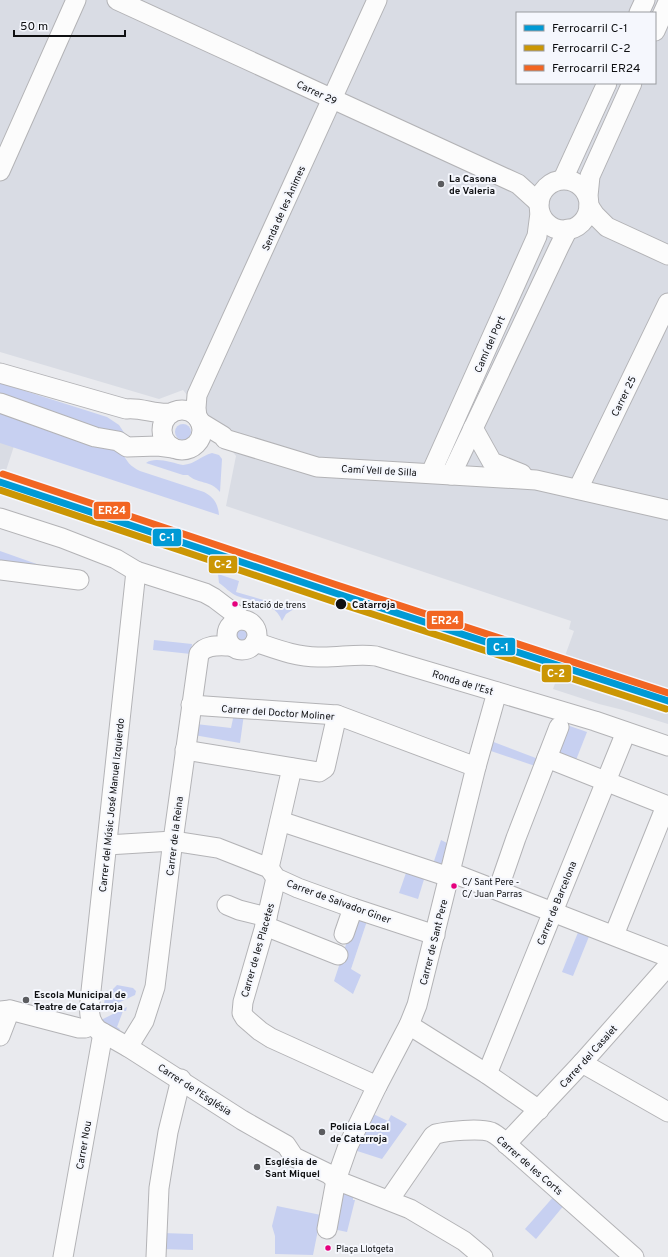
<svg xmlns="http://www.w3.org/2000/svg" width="668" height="1257" font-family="Overpass,sans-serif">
	<rect width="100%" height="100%" fill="#e9eaee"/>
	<!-- built -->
	<g fill="#d9dce4" fill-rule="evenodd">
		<path d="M 0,0 L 668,0 L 668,724 L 623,710 L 599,704 L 553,689 L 574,631 L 569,629 L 571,621 L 226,506 L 236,456 L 183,390 L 159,399 L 0,352 ZM 517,13 L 655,13 L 655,83 L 517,83 Z"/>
		<polygon points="0,441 14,446 0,489"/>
	</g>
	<!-- green -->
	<g fill="#c7d0f1">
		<polygon points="0,383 107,417 119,425 125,434 113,433 0,394"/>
		<path d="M 0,413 L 87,444 L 122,452 C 127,462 130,466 140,471 L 204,492 C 214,497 218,504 219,515 L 0,443 Z"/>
		<circle cx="183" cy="432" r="8"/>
		<path d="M 212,453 L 219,455 L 222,459 L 220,492 C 211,480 197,484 188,475 L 183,475 L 146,463 C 155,456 173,463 183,465 C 195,464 201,456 212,453 Z"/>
		<polygon points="0,551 48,568 0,563"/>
		<path d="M 218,574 L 239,581 L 236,592 L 294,609 L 286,614 L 282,621 C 275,602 253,602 237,596 C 230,593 225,587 219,583 Z"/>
		<circle cx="243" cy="637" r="10"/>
		<polygon points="154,640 192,644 191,654 153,650"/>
		<polygon points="234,714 244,714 240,743 194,735 196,724 231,728"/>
		<polygon points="567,725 587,732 576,760 556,752"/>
		<polygon points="491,741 541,760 538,767 488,750"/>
		<polygon points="441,840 451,845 446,868 433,864"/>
		<polygon points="407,870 425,876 418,899 399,893"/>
		<polygon points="356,914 368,918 351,969 361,975 353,994 334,981"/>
		<polygon points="579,930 590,934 573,976 562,972"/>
		<polygon points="117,985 133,988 136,991 135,995 103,1010 106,991 112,990"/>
		<polygon points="127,1007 126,1011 123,1011 117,1027 120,1029 119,1031 101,1020"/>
		<polygon points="369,1112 388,1121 391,1115 407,1124 382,1159 351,1149"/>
		<polygon points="340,1192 353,1196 353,1200 355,1200 347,1232 333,1229"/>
		<polygon points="555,1195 565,1204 536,1239 525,1229"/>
		<polygon points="277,1206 321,1215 313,1255 275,1254 275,1236 272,1226"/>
		<polygon points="162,1233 193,1234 193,1250 161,1249"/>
	</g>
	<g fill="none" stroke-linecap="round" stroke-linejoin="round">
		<!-- minor casing -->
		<g stroke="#b3b3b6" stroke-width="21">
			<g id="minor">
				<polyline points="117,0 518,184 539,203"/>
				<polyline points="639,13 645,0"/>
				<polyline points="655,31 668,2"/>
				<polyline points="0,171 76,0"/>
				<polyline points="563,179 607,83"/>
				<circle cx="564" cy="205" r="25"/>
				<polyline points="588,196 590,176 632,83"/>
				<polyline points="589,206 595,215 607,227 668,255"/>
				<path d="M 0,373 L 126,409 C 141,407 156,415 171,413"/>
				<polyline points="0,403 95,437 118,441 127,447 158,446 173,448"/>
				<circle cx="182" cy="430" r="20"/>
				<polyline points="197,417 196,408 197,395 377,0"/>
				<polyline points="200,422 223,436 225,439 317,467 536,480 668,510"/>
				<polyline points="473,428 492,462 522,474"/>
				<polyline points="431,473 537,236 540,213"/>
				<polyline points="451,475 559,247 568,229"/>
				<polyline points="578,489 668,303"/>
				<polyline points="0,518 62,538 116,559 136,571 205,593 214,598 243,620"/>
				<polyline points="0,570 79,580"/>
				<path d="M 136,571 L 91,991 C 90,1005 86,1019 98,1030 L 128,1047 L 242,1120 L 286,1145 L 294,1157 L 329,1174 L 336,1180 L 410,1209 L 464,1241 L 483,1257"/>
				<circle cx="242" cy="635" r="15"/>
				<path d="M 255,642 C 276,649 296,657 318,657 C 338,658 357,653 376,656 L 595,721 L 668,746"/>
				<polyline points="191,705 337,715 476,767"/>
				<polyline points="185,750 319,772 325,768 337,715"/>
				<polyline points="547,758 668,806"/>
				<polyline points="280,821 449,877"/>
				<polyline points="107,845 173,841 218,848 269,868 276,878 298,888 353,908 435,935"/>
				<polyline points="269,868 292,768"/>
				<polyline points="450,872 668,957"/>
				<polyline points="276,878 265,926 243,1002 242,1013 245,1018 260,1031 271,1038 377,1086"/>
				<polyline points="498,890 516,838 559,727"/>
				<polyline points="227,905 239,910 267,917"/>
				<polyline points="265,926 338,955"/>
				<polyline points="344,934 353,908"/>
				<polyline points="614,935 666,806"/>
				<polyline points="0,1011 10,1010 79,1028 85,1028 93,1025"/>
				<polyline points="409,1025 487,1074 539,1110"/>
				<polyline points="0,1036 10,1010"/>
				<path d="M 128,1047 L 144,1021 L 155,987 L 172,848 L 199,654 C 206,644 219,646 231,646"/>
				<polyline points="582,1063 668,1112"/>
				<polyline points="487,1074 626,732"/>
				<polyline points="506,1144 582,1063 668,966"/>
				<path d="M 389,1200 L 433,1136 L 436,1134 C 447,1131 480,1128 491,1132 C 498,1135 505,1142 511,1148 L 634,1257"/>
				<polyline points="327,1229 336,1180 348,1146 377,1086 409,1025 417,1005 476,767 497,692"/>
				<polyline points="63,1257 103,1033"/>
				<polyline points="156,1257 159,1188 168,1132 181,1079"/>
			</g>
		</g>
		<!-- minor -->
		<use href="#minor" stroke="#fcfcfc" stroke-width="19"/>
		<!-- rail-1 casing -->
		<g stroke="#f5f7fd" stroke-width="10">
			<polyline id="rail-1" points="0,482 335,593 668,701"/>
		</g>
		<!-- rail-2 casing -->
		<g stroke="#f5f7fd" stroke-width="10">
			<polyline id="rail-2" points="0,490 332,601 666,709"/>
		</g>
		<!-- rail-3 casing -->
		<g stroke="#f5f7fd" stroke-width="10">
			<polyline id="rail-3" points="3,474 337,585 668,693"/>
		</g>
		<!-- rail-1 -->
		<use href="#rail-1" stroke="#009ad5" stroke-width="7"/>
		<!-- rail-2 -->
		<use href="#rail-2" stroke="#cb9604" stroke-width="7"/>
		<!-- rail-3 -->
		<use href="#rail-3" stroke="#f26522" stroke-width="7"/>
	</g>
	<!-- markers -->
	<g fill="#5b5c5f" stroke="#f5f7fd" stroke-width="1.5">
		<circle cx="441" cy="184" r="4"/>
		<circle cx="26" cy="1000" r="4"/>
		<circle cx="322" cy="1132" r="4"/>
		<circle cx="257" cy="1167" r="4"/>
	</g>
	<g fill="#e5007d" stroke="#f5f7fd" stroke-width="1.5">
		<circle cx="235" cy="604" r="3.5"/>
		<circle cx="454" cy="886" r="3.5"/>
		<circle cx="328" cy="1248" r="3.5"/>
	</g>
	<circle fill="#0f1012" stroke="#f5f7fd" stroke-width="1.5" cx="341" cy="604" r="6"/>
	<g text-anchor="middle" stroke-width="4" stroke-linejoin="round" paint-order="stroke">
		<!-- bus labels -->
		<g font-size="9" fill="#0f1012" stroke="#f5f7fd" text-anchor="start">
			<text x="242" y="608">Estació de trens</text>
			<text x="462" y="885">C/ Sant Pere -<tspan x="462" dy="12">C/ Juan Parras</tspan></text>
			<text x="336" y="1252">Plaça Llotgeta</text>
		</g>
		<!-- street labels -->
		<g font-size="10" fill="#0f1012" stroke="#f5f7fd">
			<text transform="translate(317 92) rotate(25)" y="4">Carrer 29</text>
			<text transform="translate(283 208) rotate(-66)" y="4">Senda de les Ànimes</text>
			<text transform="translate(489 344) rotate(-66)" y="4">Camí del Port</text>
			<text transform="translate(623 396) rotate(-64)" y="4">Carrer 25</text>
			<text transform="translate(379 470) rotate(3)" y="4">Camí Vell de Silla</text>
			<text transform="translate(463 682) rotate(17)" y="4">Ronda de l'Est</text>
			<text transform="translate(278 712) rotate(4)" y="4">Carrer del Doctor Moliner</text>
			<text transform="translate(111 805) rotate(-84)" y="4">Carrer del Músic José Manuel Izquierdo</text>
			<text transform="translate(174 836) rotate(-83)" y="4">Carrer de la Reina</text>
			<text transform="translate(339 901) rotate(20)" y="4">Carrer de Salvador Giner</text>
			<text transform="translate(556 903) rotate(-68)" y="4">Carrer de Barcelona</text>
			<text transform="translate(433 942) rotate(-76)" y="4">Carrer de Sant Pere</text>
			<text transform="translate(257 950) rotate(-74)" y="4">Carrer de les Placetes</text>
			<text transform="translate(588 1056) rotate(-48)" y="4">Carrer del Casalet</text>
			<text transform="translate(195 1089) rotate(33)" y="4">Carrer de l'Església</text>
			<text transform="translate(83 1145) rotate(-80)" y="4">Carrer Nou</text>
			<text transform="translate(530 1165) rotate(41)" y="4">Carrer de les Corts</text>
		</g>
		<!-- poi labels -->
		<g font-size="10" font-weight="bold" fill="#0f1012" stroke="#f5f7fd" text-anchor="start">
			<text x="449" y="182">La Casona<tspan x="449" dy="12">de Valeria</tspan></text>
			<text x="34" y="998">Escola Municipal de<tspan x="34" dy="12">Teatre de Catarroja</tspan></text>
			<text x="330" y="1130">Policia Local<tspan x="330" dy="12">de Catarroja</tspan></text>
			<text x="265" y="1165">Església de<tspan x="265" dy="12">Sant Miquel</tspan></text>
		</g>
		<!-- stop labels -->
		<g font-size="10" font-weight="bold" fill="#0f1012" stroke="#f5f7fd" text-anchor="start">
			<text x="352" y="608">Catarroja</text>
		</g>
	</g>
	<g stroke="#f5f7fd" stroke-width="1.5">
		<rect x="93" y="501" width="38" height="19" rx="4" fill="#f26522"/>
		<rect x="152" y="528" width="30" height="19" rx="4" fill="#009ad5"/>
		<rect x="208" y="555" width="30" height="19" rx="4" fill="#cb9604"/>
		<rect x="426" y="610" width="38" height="20" rx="4" fill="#f26522"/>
		<rect x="486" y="637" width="30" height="19" rx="4" fill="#009ad5"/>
		<rect x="541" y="664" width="31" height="19" rx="4" fill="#cb9604"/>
	</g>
	<g font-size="11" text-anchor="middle" font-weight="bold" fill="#fff">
		<text x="112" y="514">ER24</text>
		<text x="167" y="541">C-1</text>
		<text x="223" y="568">C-2</text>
		<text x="445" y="624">ER24</text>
		<text x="501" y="651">C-1</text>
		<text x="556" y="677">C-2</text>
	</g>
	<!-- legend -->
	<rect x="516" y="12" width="140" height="72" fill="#f5f7fd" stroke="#999b9f"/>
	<rect x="524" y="25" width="20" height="6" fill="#009ad5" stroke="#999b9f"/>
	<text x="552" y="32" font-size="12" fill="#0f1012">Ferrocarril C-1</text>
	<rect x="524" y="45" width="20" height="6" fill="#cb9604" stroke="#999b9f"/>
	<text x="552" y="52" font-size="12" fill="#0f1012">Ferrocarril C-2</text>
	<rect x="524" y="65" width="20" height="6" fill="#f26522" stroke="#999b9f"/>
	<text x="552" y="72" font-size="12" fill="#0f1012">Ferrocarril ER24</text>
	<!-- scale -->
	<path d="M14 30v6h111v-6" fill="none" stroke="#0f1012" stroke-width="2"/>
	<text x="20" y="30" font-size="12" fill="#0f1012" stroke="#f5f7fd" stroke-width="3" paint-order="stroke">50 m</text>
</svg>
